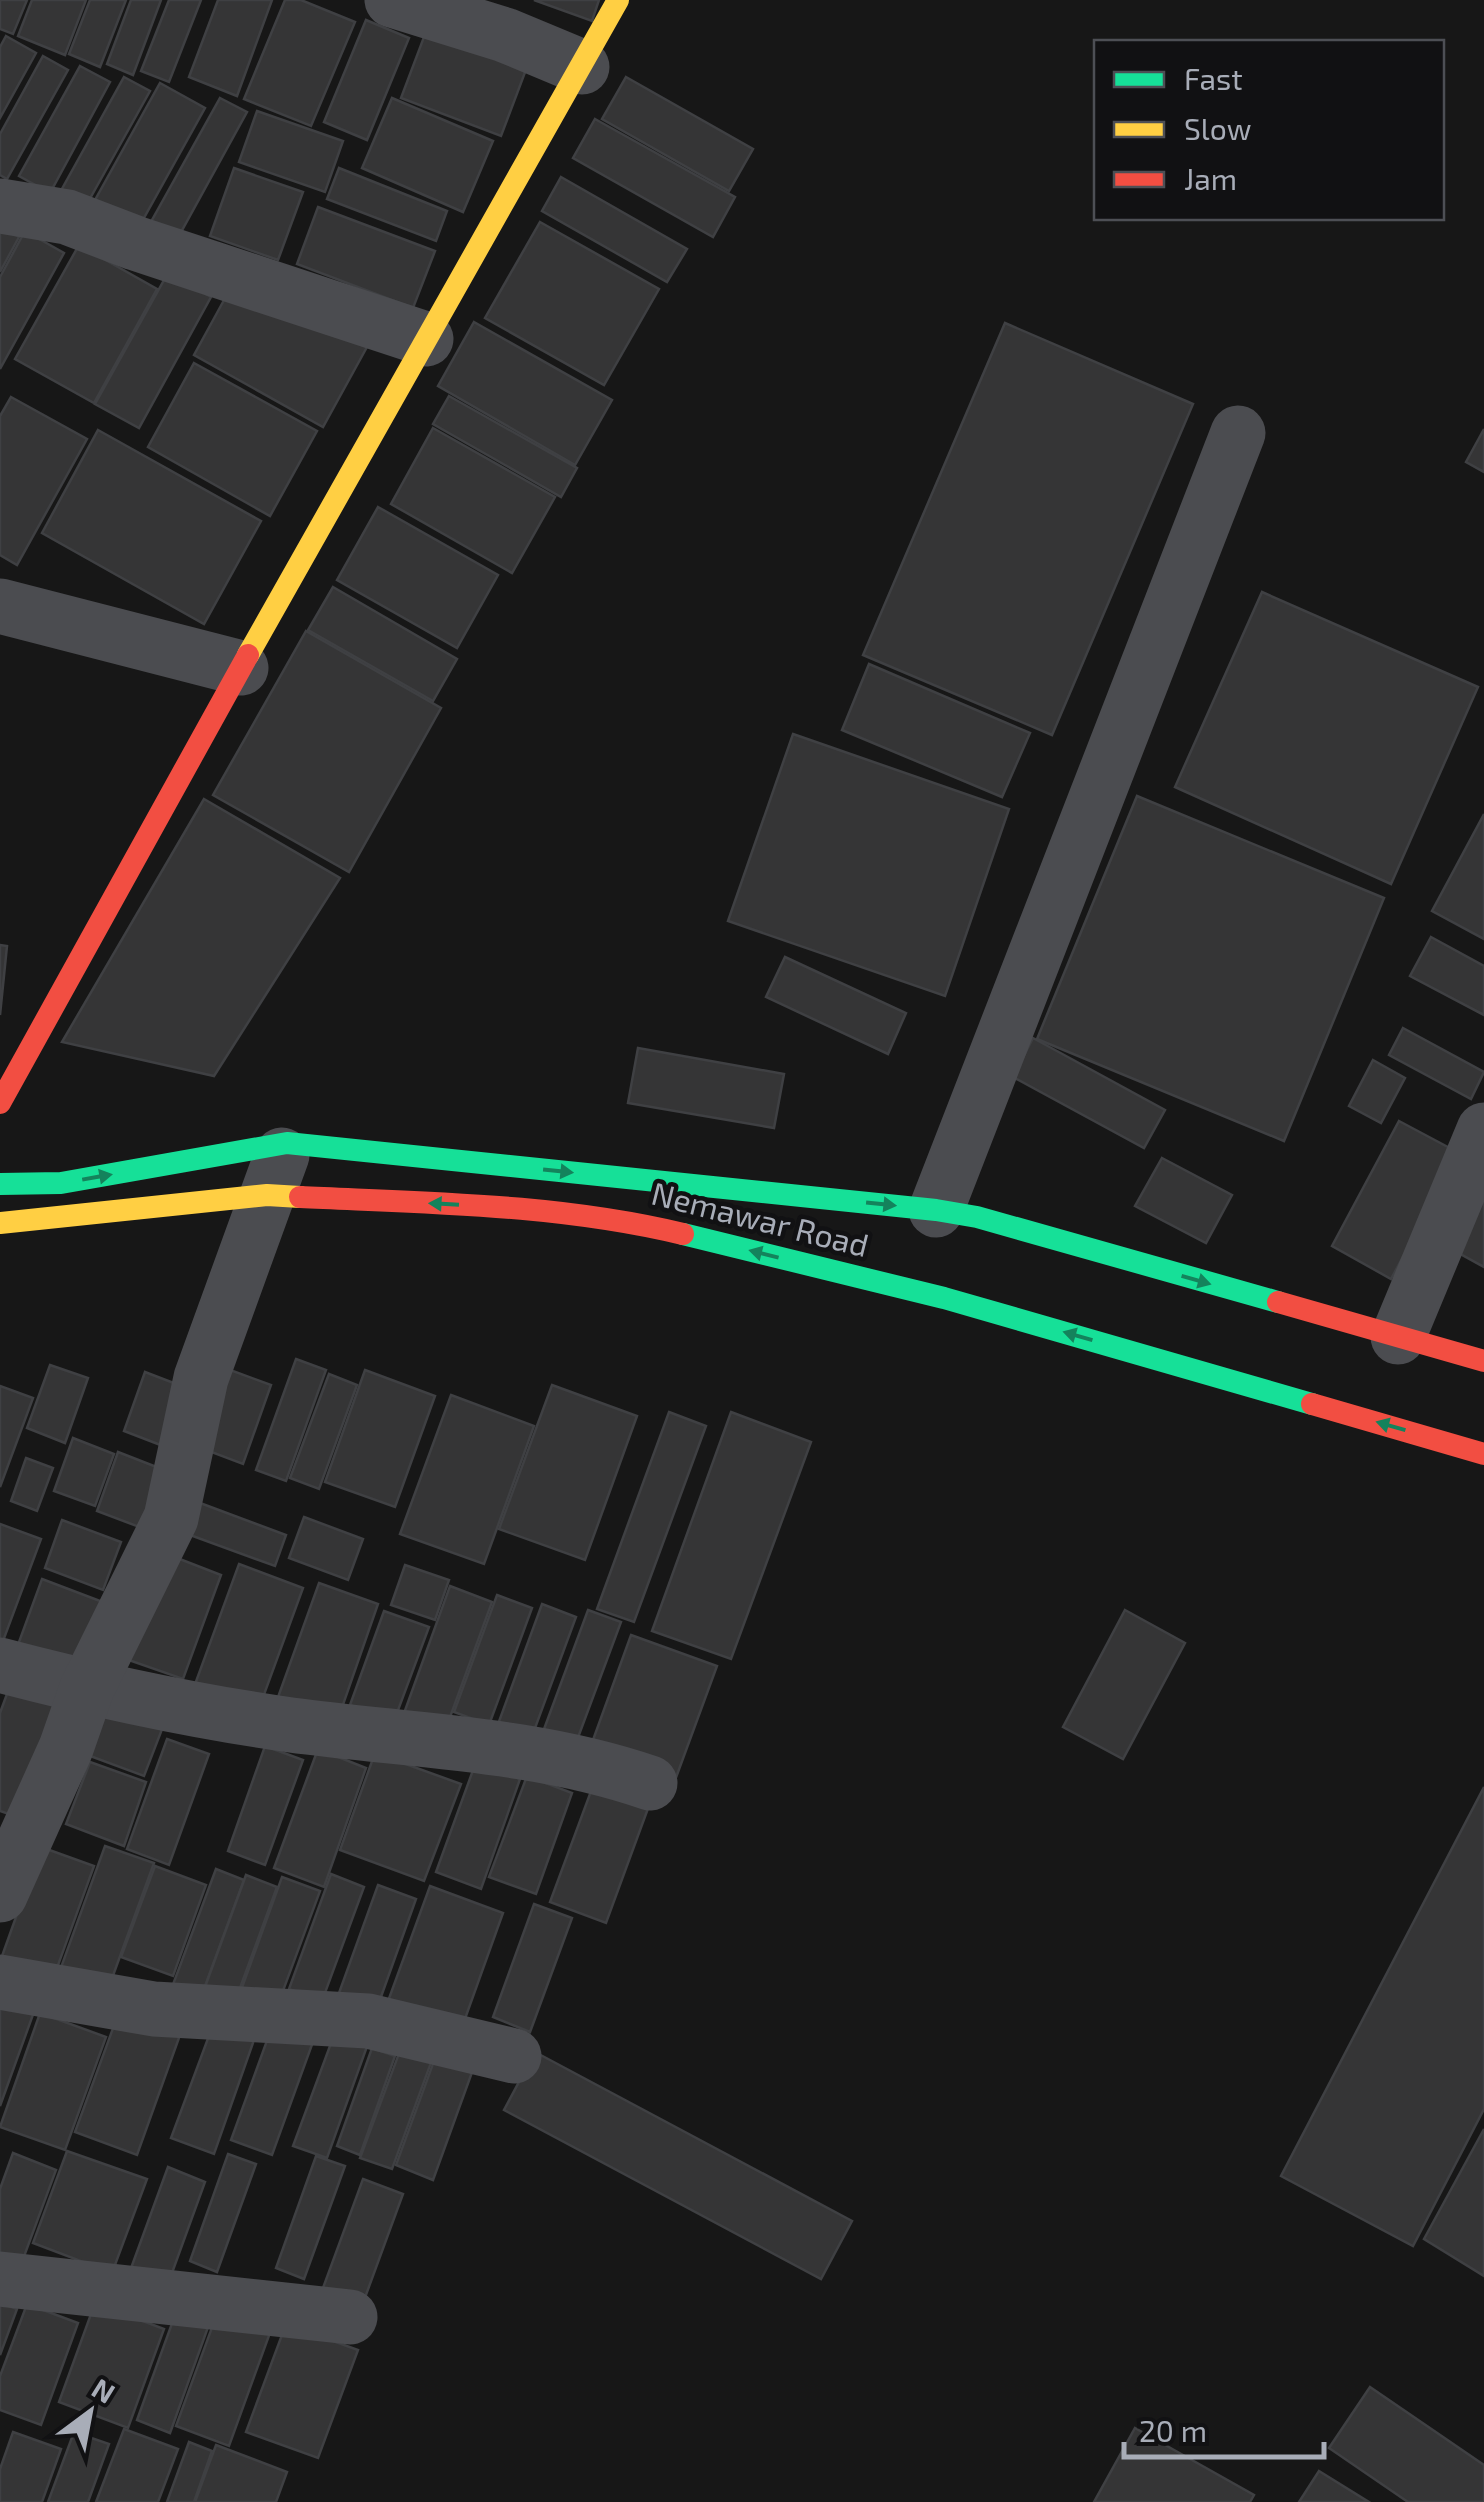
<svg xmlns="http://www.w3.org/2000/svg" width="1484" height="2502" font-family="'Exo 2',sans-serif">
	<rect width="100%" height="100%" fill="#171717"/>
	<!-- building -->
	<g fill="#353536" stroke="#3f4043" stroke-width="2.5">
		<polygon points="0,0 27,0 13,34 0,29"/>
		<polygon points="32,0 86,0 65,55 18,36"/>
		<polygon points="90,0 126,0 100,67 69,54"/>
		<polygon points="131,0 161,0 133,75 107,64"/>
		<polygon points="169,0 201,0 169,82 141,71"/>
		<polygon points="218,0 272,0 237,96 189,77"/>
		<polygon points="285,0 301,0 355,22 311,126 244,99"/>
		<polygon points="534,0 599,0 592,21"/>
		<polygon points="366,20 409,38 367,140 324,122"/>
		<polygon points="427,29 527,67 501,136 401,98"/>
		<polygon points="6,36 36,53 0,118 0,47"/>
		<polygon points="43,56 68,70 7,179 0,175 0,134"/>
		<polygon points="80,66 110,82 50,193 19,176"/>
		<polygon points="124,77 150,91 83,211 58,196"/>
		<polygon points="626,77 753,149 729,191 602,119"/>
		<polygon points="160,83 205,108 140,225 95,200"/>
		<polygon points="220,98 247,112 175,243 147,229"/>
		<polygon points="392,98 493,141 463,212 362,168"/>
		<polygon points="257,111 343,141 325,192 239,162"/>
		<polygon points="595,119 735,197 713,237 573,158"/>
		<polygon points="234,168 303,192 278,260 210,236"/>
		<polygon points="339,168 447,211 436,241 327,199"/>
		<polygon points="561,177 687,249 667,282 542,211"/>
		<polygon points="318,207 435,251 413,308 297,264"/>
		<polygon points="540,222 659,289 604,385 485,318"/>
		<polygon points="0,226 19,237 0,272"/>
		<polygon points="25,231 64,253 0,369 0,277"/>
		<polygon points="79,245 157,289 94,403 15,359"/>
		<polygon points="168,273 211,297 139,428 95,404"/>
		<polygon points="229,291 367,347 323,427 194,355"/>
		<polygon points="474,322 612,400 575,465 438,386"/>
		<polygon points="1005,323 1193,404 1052,735 863,655"/>
		<polygon points="194,363 317,431 270,516 148,447"/>
		<polygon points="449,396 577,468 561,497 433,424"/>
		<polygon points="11,397 87,439 17,565 0,555 0,416"/>
		<polygon points="433,428 555,497 512,573 391,504"/>
		<polygon points="1484,429 1484,472 1466,462"/>
		<polygon points="98,430 261,521 204,624 42,533"/>
		<polygon points="378,507 498,575 457,648 337,580"/>
		<polygon points="333,587 457,659 433,701 308,630"/>
		<polygon points="1262,592 1478,687 1391,884 1175,787"/>
		<polygon points="306,631 441,708 349,872 213,795"/>
		<polygon points="869,664 1030,733 1002,797 842,730"/>
		<polygon points="793,734 1009,809 945,996 728,921"/>
		<polygon points="1137,796 1384,898 1284,1141 1037,1039"/>
		<polygon points="204,799 340,878 214,1076 62,1042"/>
		<polygon points="1484,814 1484,939 1432,911"/>
		<polygon points="1431,937 1484,966 1484,1015 1410,976"/>
		<polygon points="0,945 7,946 0,1015"/>
		<polygon points="785,957 906,1013 888,1054 766,997"/>
		<polygon points="1403,1028 1484,1072 1471,1099 1389,1055"/>
		<polygon points="1033,1038 1165,1110 1144,1148 1013,1077"/>
		<polygon points="638,1048 784,1074 774,1128 628,1103"/>
		<polygon points="1373,1060 1405,1078 1381,1123 1349,1106"/>
		<polygon points="1399,1121 1459,1153 1391,1279 1332,1246"/>
		<polygon points="1162,1158 1232,1195 1206,1243 1135,1206"/>
		<polygon points="1484,1174 1484,1267 1444,1245"/>
		<polygon points="296,1359 326,1370 286,1481 256,1470"/>
		<polygon points="50,1365 88,1378 65,1443 27,1428"/>
		<polygon points="222,1367 271,1385 243,1464 193,1445"/>
		<polygon points="365,1370 435,1396 395,1507 325,1482"/>
		<polygon points="145,1372 192,1390 171,1449 124,1431"/>
		<polygon points="329,1374 357,1385 319,1489 290,1478"/>
		<polygon points="552,1385 637,1416 585,1560 499,1529"/>
		<polygon points="0,1386 33,1398 0,1487"/>
		<polygon points="451,1395 534,1426 484,1564 400,1534"/>
		<polygon points="669,1412 706,1426 634,1622 597,1609"/>
		<polygon points="731,1412 811,1442 731,1659 652,1631"/>
		<polygon points="73,1438 114,1454 95,1506 54,1491"/>
		<polygon points="118,1452 172,1473 150,1531 97,1511"/>
		<polygon points="26,1458 53,1468 37,1511 11,1501"/>
		<polygon points="192,1500 286,1535 275,1566 179,1531"/>
		<polygon points="304,1517 363,1539 348,1580 289,1558"/>
		<polygon points="62,1520 121,1542 103,1590 45,1568"/>
		<polygon points="0,1524 41,1539 0,1649"/>
		<polygon points="159,1551 221,1575 183,1679 120,1657"/>
		<polygon points="239,1564 303,1588 258,1711 194,1687"/>
		<polygon points="405,1565 449,1580 435,1620 391,1605"/>
		<polygon points="42,1579 108,1604 81,1679 15,1653"/>
		<polygon points="319,1583 378,1604 337,1722 277,1700"/>
		<polygon points="450,1586 492,1602 445,1731 403,1716"/>
		<polygon points="497,1595 532,1608 489,1725 454,1712"/>
		<polygon points="542,1604 576,1617 531,1739 497,1727"/>
		<polygon points="588,1610 621,1622 573,1751 540,1740"/>
		<polygon points="1125,1610 1185,1643 1123,1759 1063,1727"/>
		<polygon points="384,1611 429,1627 394,1721 350,1705"/>
		<polygon points="631,1635 717,1666 674,1783 589,1751"/>
		<polygon points="11,1683 69,1704 26,1820 0,1811 0,1713"/>
		<polygon points="101,1700 164,1724 144,1776 82,1753"/>
		<polygon points="167,1739 209,1754 169,1865 127,1849"/>
		<polygon points="265,1746 303,1760 265,1865 228,1851"/>
		<polygon points="318,1749 366,1768 324,1887 274,1868"/>
		<polygon points="375,1753 461,1784 424,1881 340,1850"/>
		<polygon points="90,1762 146,1782 124,1846 66,1824"/>
		<polygon points="476,1762 520,1779 481,1889 436,1872"/>
		<polygon points="527,1776 572,1793 536,1894 489,1877"/>
		<polygon points="594,1783 650,1803 606,1923 550,1902"/>
		<polygon points="1484,1787 1484,2109 1413,2246 1281,2176"/>
		<polygon points="105,1846 154,1863 107,1992 59,1973"/>
		<polygon points="41,1847 94,1866 53,1979 1,1959"/>
		<polygon points="155,1866 206,1885 173,1976 121,1957"/>
		<polygon points="216,1869 244,1880 197,2008 168,1998"/>
		<polygon points="331,1874 364,1887 322,2001 289,1989"/>
		<polygon points="246,1875 277,1887 236,1999 205,1987"/>
		<polygon points="282,1877 320,1891 277,2007 240,1993"/>
		<polygon points="378,1885 416,1899 377,2008 339,1993"/>
		<polygon points="430,1886 503,1913 461,2030 387,2004"/>
		<polygon points="534,1904 572,1918 530,2032 493,2017"/>
		<polygon points="0,1996 35,2009 0,2106"/>
		<polygon points="119,2012 180,2035 137,2155 75,2132"/>
		<polygon points="40,2013 106,2037 65,2150 0,2127"/>
		<polygon points="273,2024 314,2039 272,2155 231,2140"/>
		<polygon points="213,2025 254,2040 214,2154 171,2138"/>
		<polygon points="337,2027 370,2038 327,2158 293,2146"/>
		<polygon points="372,2048 395,2056 360,2155 337,2146"/>
		<polygon points="401,2048 432,2060 392,2169 360,2158"/>
		<polygon points="438,2050 475,2064 433,2180 396,2165"/>
		<polygon points="535,2052 852,2221 821,2279 504,2110"/>
		<polygon points="1484,2129 1484,2276 1424,2239"/>
		<polygon points="67,2151 147,2179 112,2273 33,2243"/>
		<polygon points="13,2153 56,2170 19,2270 0,2263 0,2189"/>
		<polygon points="228,2154 256,2164 217,2272 190,2261"/>
		<polygon points="316,2156 345,2166 304,2279 276,2268"/>
		<polygon points="168,2167 205,2182 168,2284 130,2271"/>
		<polygon points="363,2179 403,2194 363,2303 323,2288"/>
		<polygon points="0,2303 17,2309 0,2355"/>
		<polygon points="95,2303 164,2329 128,2428 59,2402"/>
		<polygon points="27,2304 78,2323 41,2425 0,2410 0,2376"/>
		<polygon points="179,2304 212,2316 170,2433 137,2420"/>
		<polygon points="218,2311 271,2330 229,2446 176,2426"/>
		<polygon points="286,2324 358,2350 318,2458 246,2432"/>
		<polygon points="1370,2387 1484,2465 1484,2502 1408,2502 1329,2448"/>
		<polygon points="1135,2428 1254,2495 1250,2502 1094,2502"/>
		<polygon points="124,2429 178,2449 158,2502 96,2502"/>
		<polygon points="13,2432 61,2449 42,2502 0,2502 0,2469"/>
		<polygon points="74,2432 109,2444 88,2502 48,2502"/>
		<polygon points="189,2442 212,2451 194,2502 167,2502"/>
		<polygon points="216,2445 287,2472 276,2502 195,2502"/>
		<polygon points="1319,2471 1369,2502 1299,2502"/>
	</g>
	<g fill="none" stroke-linecap="round" stroke-linejoin="round">
		<!-- street -->
		<g stroke="#4b4c50" stroke-width="55">
			<polyline points="392,0 505,35 582,67"/>
			<polyline points="0,206 67,217 135,243 426,339"/>
			<polyline points="0,606 241,668"/>
			<polyline points="936,1210 1238,433"/>
			<polyline points="1398,1337 1484,1130"/>
			<path d="M 0,1665 C 95,1690 193,1711 291,1725 C 411,1741 534,1743 650,1783"/>
			<polyline points="0,1895 66,1748 87,1688 171,1518 201,1378 282,1155"/>
			<polyline points="0,1982 154,2009 368,2021 514,2056"/>
			<polyline points="0,2279 350,2317"/>
		</g>
		<!-- fast -->
		<g stroke="#16e098" stroke-width="22">
			<polyline points="0,1184 61,1183 287,1143 936,1210 977,1217 1278,1302"/>
			<polyline points="683,1234 944,1298 1312,1404"/>
		</g>
		<!-- slow -->
		<g stroke="#ffcf43" stroke-width="22">
			<polyline points="248,655 618,0"/>
			<polyline points="0,1223 267,1195 300,1197"/>
		</g>
		<!-- jam -->
		<g stroke="#f24e42" stroke-width="22">
			<polyline points="0,1103 248,655"/>
			<path d="M 300,1197 C 429,1203 558,1204 683,1234"/>
			<polyline points="1278,1302 1484,1361"/>
			<polyline points="1312,1404 1484,1454"/>
		</g>
	</g>
	<!-- one-way arrows -->
	<defs><path id="oneway-solid" d="M-6-.8H1V-3.2L6.5 0L1 3.2V.8H-6Z" transform="scale(2.5)"/></defs>
	<g fill="#14835c">
		<use href="#oneway-solid" transform="translate(558 1171) rotate(6)"/>
		<use href="#oneway-solid" transform="translate(97 1177) rotate(-10)"/>
		<use href="#oneway-solid" transform="translate(444 1204) rotate(-177)"/>
		<use href="#oneway-solid" transform="translate(881 1204) rotate(6)"/>
		<use href="#oneway-solid" transform="translate(764 1254) rotate(-166)"/>
		<use href="#oneway-solid" transform="translate(1196 1280) rotate(16)"/>
		<use href="#oneway-solid" transform="translate(1078 1336) rotate(-164)"/>
		<use href="#oneway-solid" transform="translate(1391 1426) rotate(-164)"/>
	</g>
	<g text-anchor="middle" stroke-width="9" stroke-linejoin="round" paint-order="stroke">
		<!-- street labels -->
		<g font-size="32" fill="#a8adb8" stroke="#111113">
			<text transform="translate(760 1220) rotate(14)" y="11">Nemawar Road</text>
		</g>
	</g>
	<!-- legend -->
	<rect x="1094" y="40" width="350" height="180" fill="#111113" stroke="#4d4f55" stroke-width="2.5"/>
	<rect x="1114" y="72" width="50" height="15" fill="#16e098" stroke="#4d4f55" stroke-width="2.5"/>
	<text x="1184" y="90" font-size="30" fill="#a8adb8">Fast</text>
	<rect x="1114" y="122" width="50" height="15" fill="#ffcf43" stroke="#4d4f55" stroke-width="2.5"/>
	<text x="1184" y="140" font-size="30" fill="#a8adb8">Slow</text>
	<rect x="1114" y="172" width="50" height="15" fill="#f24e42" stroke="#4d4f55" stroke-width="2.5"/>
	<text x="1184" y="190" font-size="30" fill="#a8adb8">Jam</text>
	<!-- north arrow -->
	<g transform="translate(90 2412) rotate(32)" stroke="#111113" stroke-width="8" paint-order="stroke">
	<path d="M0-8L18 38L0 25L-18 38Z" fill="#a8adb8"/>
	<text y="-15" font-size="28" font-weight="bold" text-anchor="middle" fill="#a8adb8">N</text>
	</g>
	<!-- scale -->
	<path d="M1124 2442v15h200v-15" fill="none" stroke="#a8adb8" stroke-width="5"/>
	<text x="1139" y="2442" font-size="30" fill="#a8adb8" stroke="#111113" stroke-width="8" paint-order="stroke">20 m</text>
</svg>
